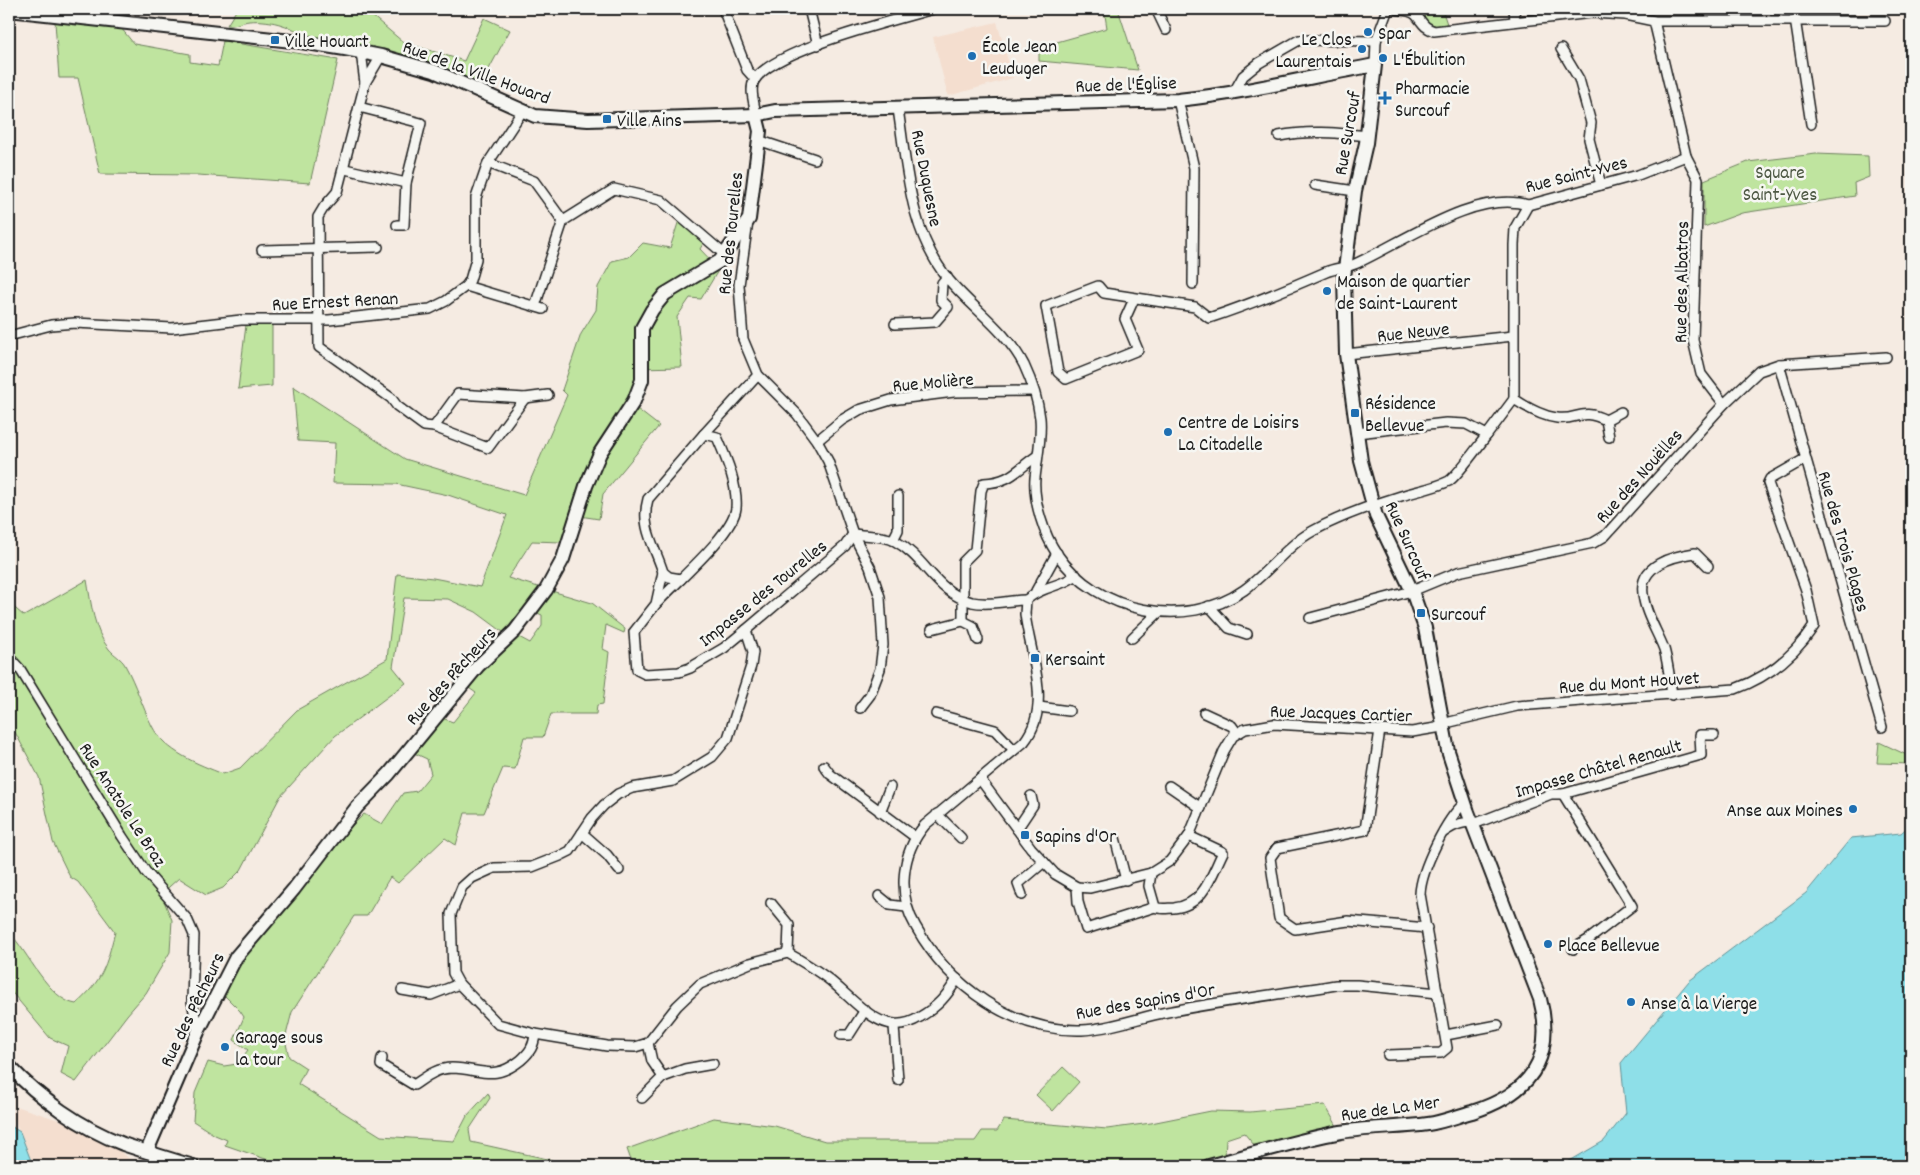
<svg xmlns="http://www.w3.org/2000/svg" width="1920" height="1175" font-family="Dekko,sans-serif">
	<rect width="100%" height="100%" fill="#f5ebe2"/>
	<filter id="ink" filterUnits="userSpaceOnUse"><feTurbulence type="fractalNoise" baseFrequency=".02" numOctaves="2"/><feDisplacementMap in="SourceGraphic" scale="10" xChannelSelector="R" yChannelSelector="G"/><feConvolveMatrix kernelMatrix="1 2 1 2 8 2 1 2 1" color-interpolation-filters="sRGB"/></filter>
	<g filter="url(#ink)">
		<!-- built -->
		<g fill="#f4decf">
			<polygon points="997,22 1013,78 948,96 933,37"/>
			<polygon points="19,1107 74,1125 121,1152 139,1166 33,1166 12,1113"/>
		</g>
		<!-- green -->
		<g fill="#bfe49f" stroke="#6e805e">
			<path d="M 237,9 L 364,9 L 403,42 L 464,61 L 484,18 L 510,30 L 481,84 L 312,39 C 292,27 273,19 249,21 C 241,22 236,26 227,25 Z"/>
			<polygon points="1104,9 1118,9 1138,70 1039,61 1039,47 1107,28"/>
			<path d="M 1427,9 L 1442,9 L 1447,24 C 1433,27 1429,26 1420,14 Z"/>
			<polygon points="55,22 121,28 134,44 190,54 190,62 218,66 223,41 338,60 310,183 198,175 100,174 78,78 59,78"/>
			<polygon points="1816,154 1868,156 1869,177 1854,183 1855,196 1742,213 1704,227 1704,180 1748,162"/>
			<path d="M 679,220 L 704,242 L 700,249 L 719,269 L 701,299 L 690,298 L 677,317 L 682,367 L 637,368 L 636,381 L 628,402 L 659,426 L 603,494 L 599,519 L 573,515 L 561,542 L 532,541 L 508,578 L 592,603 L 625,629 L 624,633 L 606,625 L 603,649 L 609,652 L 603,704 L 597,705 L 596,714 L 551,714 L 543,737 L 524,737 L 515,769 L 503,768 L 484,813 L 465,813 L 456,845 L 445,838 L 398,883 L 390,877 L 367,916 L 354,916 L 292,1012 L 285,1039 L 289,1057 L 306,1068 L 298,1084 L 381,1136 L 454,1141 L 467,1116 L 488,1093 L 490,1098 L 469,1130 L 471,1142 L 552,1160 L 559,1166 L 299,1166 L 282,1161 L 277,1163 L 225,1145 L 227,1140 L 215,1135 L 193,1121 L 195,1093 L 208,1062 L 224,1066 L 237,1064 L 248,1050 L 234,1040 L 244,1017 L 240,1011 L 224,995 C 258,928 310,867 364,814 L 382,824 L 403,793 L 417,791 L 431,774 L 427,759 L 414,753 L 442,718 L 453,722 L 476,693 L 466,686 L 517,636 L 530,643 L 542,626 L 542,615 L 526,608 L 503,632 L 476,612 L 448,599 L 404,598 L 393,667 L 406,683 L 335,736 L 280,797 L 241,870 L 223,888 L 206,895 L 179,878 L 161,894 L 172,920 L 170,952 L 146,993 L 127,1015 L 76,1082 L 61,1074 L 68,1046 L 50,1038 L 9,989 L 9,932 C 28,952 49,1000 76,1004 C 103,980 106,966 115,932 L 78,882 L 70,877 L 53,842 L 39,777 L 9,721 L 9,603 L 24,616 L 87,580 C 91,603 94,631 109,649 C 114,655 122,659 125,665 C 136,685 142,706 152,726 C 165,752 198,764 223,774 L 240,768 L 297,710 L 387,659 L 397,574 L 433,578 L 480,587 L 507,515 L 448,495 L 396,484 L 333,483 L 335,443 L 298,441 L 293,386 L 405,459 L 524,495 L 567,395 L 562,390 L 581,334 L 596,310 L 598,287 L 612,261 L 629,257 L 643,243 L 670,248 Z"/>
			<polygon points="267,315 272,326 272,386 238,389 247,317"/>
			<polygon points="1879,742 1911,757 1911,764 1877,763"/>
			<polygon points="1063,1067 1079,1082 1053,1111 1036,1095"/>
			<polygon points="1325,1105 1337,1126 1254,1145 1244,1133 1226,1139 1225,1156 1190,1166 633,1166 627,1149 714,1118 775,1126 825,1141 975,1141 982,1131 997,1131 1004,1120 1107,1129 1151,1123 1211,1111 1250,1112"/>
		</g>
		<!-- water -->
		<g fill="#8edfe8" stroke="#609196">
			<polygon points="1911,824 1911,1166 1561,1166 1604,1141 1626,1113 1621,1063 1689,981 1806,893 1851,838 1901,833"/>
			<polygon points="9,1125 20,1132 33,1166 9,1166"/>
		</g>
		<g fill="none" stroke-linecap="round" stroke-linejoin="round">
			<!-- street casing -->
			<g stroke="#1c1c1c" stroke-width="12">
				<g id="street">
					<polyline points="723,9 747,70 755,79"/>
					<polyline points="809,9 818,45"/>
					<polyline points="1156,9 1166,30"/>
					<path d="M 1396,9 C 1403,10 1411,10 1416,15 C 1423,23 1423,27 1434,31 L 1592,13 L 1625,15 L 1654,21 L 1885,21"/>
					<polyline points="1514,9 1515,20"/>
					<polyline points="1795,19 1811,124"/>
					<polyline points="1561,49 1579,79 1591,123 1589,139 1601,185"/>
					<polyline points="361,52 365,83"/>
					<polyline points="381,56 365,83 337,192 324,207 318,217 319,347 391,398 397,406 424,426 434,427 488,448 525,398"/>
					<polyline points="1375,65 1376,41 1388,9"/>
					<polyline points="1233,94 1243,76 1259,63 1299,40 1376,41"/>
					<polyline points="1178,100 1194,168 1193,284"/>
					<polyline points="359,107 421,123 406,183 404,225 397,225"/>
					<path d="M 898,109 C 907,167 909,231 948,279 C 973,309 1006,330 1024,365 C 1031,380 1038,401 1040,418 C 1042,437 1037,459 1035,478 C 1033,501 1044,535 1057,554 C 1097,613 1186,631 1244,590 C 1268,573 1287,545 1313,531 C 1340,516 1372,505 1401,496 C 1416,491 1435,488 1449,481 C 1458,475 1479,445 1487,435 L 1466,424 L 1446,423 L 1357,433"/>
					<path d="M 756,115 C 755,105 749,90 754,81 C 771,50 896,20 933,9"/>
					<path d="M 1279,136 C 1309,130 1337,133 1367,136"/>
					<polyline points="758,140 815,159"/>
					<polyline points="1686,156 1698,179 1693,340 1701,374 1724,404"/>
					<polyline points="488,163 534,181 563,221"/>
					<polyline points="345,169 406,183"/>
					<polyline points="1315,185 1355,191"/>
					<polyline points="563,221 614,189 661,200 724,254"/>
					<polyline points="748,222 739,285 743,339 758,375 797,414 817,441 828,461 853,534 870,567 880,597 883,645 880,669 870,695 860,708"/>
					<polyline points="262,250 378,247"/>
					<polyline points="466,286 543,309"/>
					<path d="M 1134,299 L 1125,319 L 1138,350 L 1066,379 L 1058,372 L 1046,306 L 1098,286 L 1104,293 L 1195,307 L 1209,318 C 1249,305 1287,289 1326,272 C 1335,268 1346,268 1355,264 C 1402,243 1476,189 1528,205 L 1638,175 L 1686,156 L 1654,21"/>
					<polyline points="535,306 563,221"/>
					<polyline points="895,324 935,322 948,307 941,300 942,283 947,277"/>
					<polyline points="9,336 51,325 75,323 172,328 241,320 329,320 430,309 446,301 466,286 470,280 476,259 476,198 488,163 523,110"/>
					<polyline points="1346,354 1513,336"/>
					<polyline points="1779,364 1882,727"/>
					<polyline points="1514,399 1514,245 1515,228 1528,205"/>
					<polyline points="434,427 458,394 525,398 548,395"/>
					<path d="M 1487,435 L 1514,399 C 1526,407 1542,416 1557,418 C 1578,421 1580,407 1606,420"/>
					<polyline points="1609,437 1606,420 1621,412"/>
					<polyline points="817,441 842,420 859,410 891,400 954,392 1033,391"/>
					<path d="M 853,534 C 865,536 884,535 895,541 C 925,557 936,593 972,602 C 990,606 1009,600 1026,600"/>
					<polyline points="893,540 898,530 898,496"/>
					<polyline points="663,572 656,604 634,632 637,670 645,674 679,672 690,668 724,648 746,630 845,546 853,534"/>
					<path d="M 1076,575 C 1062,587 1043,585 1026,600 L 1025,614 C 1030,655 1053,706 1024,742 L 925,825 C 901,853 897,895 916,927 C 949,986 1013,1032 1082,1030 C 1110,1029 1140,1017 1167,1012 C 1223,1001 1280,994 1336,985 L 1357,985 L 1438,993"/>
					<path d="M 681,579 L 669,577 L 663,572 C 655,546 640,527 648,499 L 704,434 L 758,375"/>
					<polyline points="1036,591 1057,553"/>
					<path d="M 658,602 C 677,581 733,534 736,508 C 738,485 726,458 717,437 L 704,434"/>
					<polyline points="1209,606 1229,628 1247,634"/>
					<polyline points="1310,618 1412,591 1458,572 1593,543 1605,536 1724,404 1759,371 1779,364 1886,357"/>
					<polyline points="963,621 973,626 978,640"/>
					<path d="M 932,629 L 963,621 L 963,562 L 975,550 L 981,491 L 984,483 C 1011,482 1016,470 1037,456"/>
					<path d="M 746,630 L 753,652 L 751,666 L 728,738 L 712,757 L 673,781 L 632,788 L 618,794 L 604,805 L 592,818 L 570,851 L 560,856 L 532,867 L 494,868 L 472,878 L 462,887 L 451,914 L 453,973 L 459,984 L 498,1024 L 535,1034 L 607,1046 L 635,1047 L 648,1043 L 677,1006 L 700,984 L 750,963 L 788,953 C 801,961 815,969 827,978 C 856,1000 882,1041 920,1017 C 937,1007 947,996 957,979"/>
					<polyline points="1132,638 1159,612"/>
					<polyline points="9,657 20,669 122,836 146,872 187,919 194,935 192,1001 198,1032"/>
					<path d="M 1672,695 C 1670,680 1668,663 1664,649 C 1657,631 1645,613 1643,594 C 1639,565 1673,556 1695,553 L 1708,566"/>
					<polyline points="1039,707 1069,711"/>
					<polyline points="1204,713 1232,726 1237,733"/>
					<polyline points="936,714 995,730 1014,750"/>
					<polyline points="1380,730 1365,830 1277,848 1270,858 1279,918 1295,929 1348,921 1427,928"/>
					<polyline points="824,766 830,774 915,837"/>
					<path d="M 980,779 L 1031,848 L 1055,874 L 1077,887 L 1090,888 L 1151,873 L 1170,861 L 1189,836 L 1224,751 L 1233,736 L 1245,729 L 1274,724 L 1412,732 L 1436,728 L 1450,722 L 1517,706 L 1735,689 C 1768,677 1795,655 1814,626 L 1806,590 L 1768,483 L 1770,479 L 1805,459"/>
					<polyline points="1169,786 1201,808"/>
					<polyline points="1563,794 1632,906 1588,940 1573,949"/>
					<polyline points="880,812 890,787"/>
					<polyline points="937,814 961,838"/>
					<polyline points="1017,829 1033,805 1031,796"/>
					<path d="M 1444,832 C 1456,823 1464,822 1479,822 L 1551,794 L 1563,794 L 1701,755 L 1700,735 L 1714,735"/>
					<polyline points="582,833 607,855 619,870"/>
					<polyline points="1115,838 1126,880"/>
					<path d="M 1151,873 L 1149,886 L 1155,907 C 1161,910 1168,908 1174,908 C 1204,905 1211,876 1223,852 L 1189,836"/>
					<polyline points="1077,887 1078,902 1086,929 1155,907"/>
					<polyline points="1022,895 1018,884 1044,862"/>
					<polyline points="879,896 890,905 906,907"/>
					<polyline points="771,903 789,925 788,953"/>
					<polyline points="402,990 431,995 459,984"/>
					<polyline points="894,1026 898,1080"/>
					<polyline points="841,1035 849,1035 865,1010"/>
					<polyline points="1446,1035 1498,1025"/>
					<polyline points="648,1043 652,1061 663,1077 685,1069 713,1064"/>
					<path d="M 1388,1055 L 1441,1053 L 1447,1048 L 1420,894 C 1421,870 1447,817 1465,803"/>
					<path d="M 382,1058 L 381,1065 L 414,1085 C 426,1077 436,1068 452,1068 C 482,1069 493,1082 521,1060 C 530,1052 534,1046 535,1034"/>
					<polyline points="642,1098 663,1077"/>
				</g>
			</g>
			<!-- secondary casing -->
			<g stroke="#1c1c1c" stroke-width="16">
				<g id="secondary">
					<path d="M 9,10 L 301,42 L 345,49 L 381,56 L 434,71 L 535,116 L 588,120 L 756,115 L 775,111 L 1178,100 C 1245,93 1309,77 1375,65 L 1366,143 L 1355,191 L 1344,277 L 1346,354 L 1361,461 L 1376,516 L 1412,591 L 1425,628 L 1448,751 L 1468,812 L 1540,999 C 1556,1060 1529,1094 1472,1112 C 1457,1116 1443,1122 1428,1124 C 1399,1128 1370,1127 1341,1132 C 1297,1140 1253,1154 1209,1166"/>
					<path d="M 9,1066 C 39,1098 81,1128 123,1144 C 146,1152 170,1159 193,1166"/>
					<polyline points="147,1151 198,1032 236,957 294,889 357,807 389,774 478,666 515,631 546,590 563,559 586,486 600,453 634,401 642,380 642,328 652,310 665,294 720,261 749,219 760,131 756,115"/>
				</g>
			</g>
			<!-- street -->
			<use href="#street" stroke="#f6f6f2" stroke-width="9"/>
			<!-- secondary -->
			<use href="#secondary" stroke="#f6f6f2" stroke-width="12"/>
		</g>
	</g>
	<!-- markers -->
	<g fill="#1f6fb2" stroke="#f6f6f2" stroke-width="2">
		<circle cx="1368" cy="32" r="5"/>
		<rect x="270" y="35" width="10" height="10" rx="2.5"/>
		<circle cx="1362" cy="49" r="5"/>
		<circle cx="972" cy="56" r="5"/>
		<circle cx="1383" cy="58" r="5"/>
		<path d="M1382.5 90.5h5v5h5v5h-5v5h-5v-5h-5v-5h5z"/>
		<rect x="602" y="114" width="10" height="10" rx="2.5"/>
		<circle cx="1327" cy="291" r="5"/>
		<rect x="1350" y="408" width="10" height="10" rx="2.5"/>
		<circle cx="1168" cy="432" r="5"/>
		<rect x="1416" y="608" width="10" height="10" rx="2.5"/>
		<rect x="1030" y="653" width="10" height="10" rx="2.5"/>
		<circle cx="1853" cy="809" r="5"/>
		<rect x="1020" y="830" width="10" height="10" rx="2.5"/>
		<circle cx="1548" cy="944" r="5"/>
		<circle cx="1631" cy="1002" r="5"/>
		<circle cx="225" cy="1047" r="5"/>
	</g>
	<g text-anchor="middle" stroke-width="5" stroke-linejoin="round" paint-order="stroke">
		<!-- poi labels -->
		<g font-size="19" fill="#1c1c1c" stroke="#f6f6f2" text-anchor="start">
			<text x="1378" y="39">Spar</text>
			<text x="1352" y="45" text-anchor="end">Le Clos<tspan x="1352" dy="22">Laurentais</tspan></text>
			<text x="285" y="47">Ville Houart</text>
			<text x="982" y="52">École Jean<tspan x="982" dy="22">Leuduger</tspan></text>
			<text x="1393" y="65">L'Ébulition</text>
			<text x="1395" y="94">Pharmacie<tspan x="1395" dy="22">Surcouf</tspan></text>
			<text x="617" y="126">Ville Ains</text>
			<text x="1337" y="287">Maison de quartier<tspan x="1337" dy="22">de Saint-Laurent</tspan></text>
			<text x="1365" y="409">Résidence<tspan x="1365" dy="22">Bellevue</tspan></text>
			<text x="1178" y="428">Centre de Loisirs<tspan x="1178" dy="22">La Citadelle</tspan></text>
			<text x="1431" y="620">Surcouf</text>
			<text x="1045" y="665">Kersaint</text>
			<text x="1843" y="816" text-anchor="end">Anse aux Moines</text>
			<text x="1035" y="842">Sapins d'Or</text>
			<text x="1558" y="951">Place Bellevue</text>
			<text x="1641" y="1009">Anse à la Vierge</text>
			<text x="235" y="1043">Garage sous<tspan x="235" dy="22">la tour</tspan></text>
		</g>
		<!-- street labels -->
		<g font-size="19" fill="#1c1c1c" stroke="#f6f6f2">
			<text transform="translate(477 71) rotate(20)" y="7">Rue de la Ville Houard</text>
			<text transform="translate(1126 83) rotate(-2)" y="7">Rue de l'Église</text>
			<text transform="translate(1346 133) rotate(-80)" y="7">Rue Surcouf</text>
			<text transform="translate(1576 173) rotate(-14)" y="7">Rue Saint-Yves</text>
			<text transform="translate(928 178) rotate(79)" y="7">Rue Duquesne</text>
			<text transform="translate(729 233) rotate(-84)" y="7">Rue des Tourelles</text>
			<text transform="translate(1680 282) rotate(-89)" y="7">Rue des Albatros</text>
			<text transform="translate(335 300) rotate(-3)" y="7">Rue Ernest Renan</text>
			<text transform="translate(1413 331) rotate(-6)" y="7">Rue Neuve</text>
			<text transform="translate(933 381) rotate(-5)" y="7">Rue Molière</text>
			<text transform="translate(1638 475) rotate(-48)" y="7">Rue des Nouëlles</text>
			<text transform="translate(1409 540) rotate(66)" y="7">Rue Surcouf</text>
			<text transform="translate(1845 541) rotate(74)" y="7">Rue des Trois Plages</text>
			<text transform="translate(762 592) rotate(-39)" y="7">Impasse des Tourelles</text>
			<text transform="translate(450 675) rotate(-48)" y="7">Rue des Pêcheurs</text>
			<text transform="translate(1629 681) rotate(-4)" y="7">Rue du Mont Houvet</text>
			<text transform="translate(1341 712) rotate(2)" y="7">Rue Jacques Cartier</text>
			<text transform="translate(1598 767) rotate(-16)" y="7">Impasse Châtel Renault</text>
			<text transform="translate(124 804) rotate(57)" y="7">Rue Anatole Le Braz</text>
			<text transform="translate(1145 1000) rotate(-10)" y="7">Rue des Sapins d'Or</text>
			<text transform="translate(191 1009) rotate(-64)" y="7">Rue des Pêcheurs</text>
			<text transform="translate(1390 1107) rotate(-8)" y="7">Rue de La Mer</text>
		</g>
		<!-- park labels -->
		<g font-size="19" fill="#4d5843" stroke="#f6f6f2">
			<text x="1780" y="178">Square<tspan x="1780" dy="22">Saint-Yves</tspan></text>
		</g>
	</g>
	<!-- margin -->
	<rect width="1920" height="1175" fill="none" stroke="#f6f6f2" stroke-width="30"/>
	<rect x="15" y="15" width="1890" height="1145" fill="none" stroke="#1c1c1c" stroke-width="2" filter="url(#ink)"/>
</svg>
